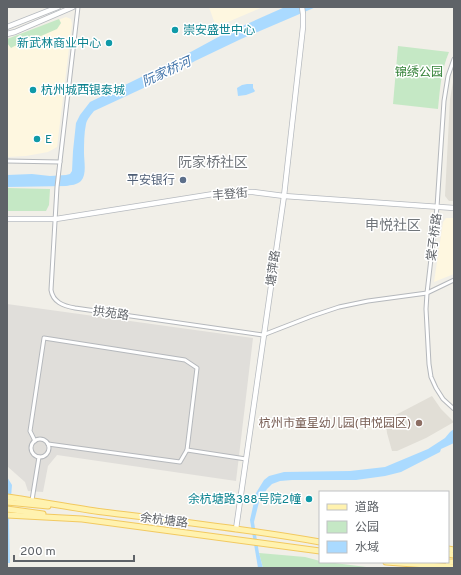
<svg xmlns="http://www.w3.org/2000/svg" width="461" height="575" font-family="Overpass,'Noto Sans SC',sans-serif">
	<rect width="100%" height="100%" fill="#f1efe8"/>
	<!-- commercial -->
	<g fill="#fef7e0">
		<polygon points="209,7 263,7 216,27"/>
		<polygon points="66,17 71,19 72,24 57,147 48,152 26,156 7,157 7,39"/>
		<polygon points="446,218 454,218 454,274 434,282 443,222"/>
	</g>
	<!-- industrial -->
	<polygon fill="#e0deda" points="7,304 253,338 236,481 57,455 48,466 43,492 28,491 25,482 7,466"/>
	<!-- education -->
	<g fill="#e1ded6">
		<polygon points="454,76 454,201 449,201 445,196 450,99"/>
		<polygon points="432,396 441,409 454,422 426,438 397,451 392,451 387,433 386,424 388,419"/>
	</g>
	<!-- green -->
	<g fill="#c5e8c5">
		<polygon points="59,19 61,23 57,29 41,36 36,35 11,48 7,43 7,39"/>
		<path d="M 398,46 L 449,52 C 441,71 440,88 438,109 L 393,104 Z"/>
		<polygon points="7,188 50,189 49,205 46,211 7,211"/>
		<polygon points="259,553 305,557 320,561 320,562 327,562 374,568 263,568"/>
	</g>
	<!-- water -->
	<g fill="#aadaff">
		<path d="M 285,7 L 316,7 L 241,39 L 195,61 L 163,79 L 94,111 C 91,115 87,119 86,124 C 84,133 84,144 84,153 C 84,161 87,174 81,181 C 77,185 71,185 66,186 L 7,187 L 7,175 L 32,174 L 50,176 L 66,175 L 70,174 L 72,171 L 73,151 L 76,123 L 80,115 L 90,102 L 174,61 L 222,35 Z"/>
		<polygon points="247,84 253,84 253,88 255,91 254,92 246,95 238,96 237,88 242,85"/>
		<polygon points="454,429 454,443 441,449 440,452 401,472 385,476 356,480 292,480 280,481 272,484 267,489 259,502 254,522 259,553 263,568 258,568 250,520 256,493 264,480 269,476 284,472 350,471 385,467 428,449 445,438 450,432"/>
		<polygon points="7,477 12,485 9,521 10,563 7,563"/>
	</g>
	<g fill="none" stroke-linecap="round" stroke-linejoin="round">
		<!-- street casing -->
		<g stroke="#b5b8bc" stroke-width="5">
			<g id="street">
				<path d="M 78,7 L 57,187 L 51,290 C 53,302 63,306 75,308 L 263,335 L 312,316 L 339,307 L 368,301 L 427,293 L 454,280"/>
				<polyline points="454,59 448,76 444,101 437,207 427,293 426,309 429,364 431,377 436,388 443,399 454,409"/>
				<polyline points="7,161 60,162"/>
				<circle cx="40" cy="448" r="9"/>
				<polyline points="35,441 30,431 44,338 185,360 197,368 187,450 180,462 48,444"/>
				<polyline points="187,450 246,459"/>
				<polyline points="32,500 39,457"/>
			</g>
		</g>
		<!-- secondary casing -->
		<g stroke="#b6babf" stroke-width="6">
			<g id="secondary">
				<polyline points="7,27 58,7"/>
				<polyline points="7,34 15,32 73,7"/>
				<polyline points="7,219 56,219 226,192 253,192 284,196 454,208"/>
				<polyline points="236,529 284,196 303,27 303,14 302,7"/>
			</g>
		</g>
		<!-- primary casing -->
		<g stroke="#f2c960" stroke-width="7">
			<g id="primary">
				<path d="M 7,497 C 39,501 71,508 103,512 C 176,521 248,529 320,542"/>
				<polyline points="7,502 48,506"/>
				<polyline points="7,509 43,514"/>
				<polyline points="7,515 82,519 320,551"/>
				<polyline points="448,549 454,550"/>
				<polyline points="448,554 454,555"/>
				<polyline points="386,562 454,567"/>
				<polyline points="448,562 454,562"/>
			</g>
		</g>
		<!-- street -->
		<use href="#street" stroke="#fff" stroke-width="3"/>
		<!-- secondary -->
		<use href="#secondary" stroke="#fff" stroke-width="4.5"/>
		<!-- primary -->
		<use href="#primary" stroke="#fff2af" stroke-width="5"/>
	</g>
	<!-- markers -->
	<g fill="#0f9aa8" stroke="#fff" stroke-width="1.5">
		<circle cx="175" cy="30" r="4"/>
		<circle cx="109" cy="43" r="4"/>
		<circle cx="33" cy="90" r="4"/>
		<circle cx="37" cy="139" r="4"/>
		<circle cx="309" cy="499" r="4"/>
	</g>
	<circle fill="#5c6f8a" stroke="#fff" stroke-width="1.5" cx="183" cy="180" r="4"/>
	<circle fill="#8d6e63" stroke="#fff" stroke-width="1.5" cx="419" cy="423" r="4"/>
	<g text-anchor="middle" stroke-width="3" stroke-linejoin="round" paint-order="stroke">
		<!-- culture labels -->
		<g font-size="12" fill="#0d838f" stroke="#fff" text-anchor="start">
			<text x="183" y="34">崇安盛世中心</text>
			<text x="101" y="47" text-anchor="end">新武林商业中心</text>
			<text x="41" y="94">杭州城西银泰城</text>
			<text x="45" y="143">E</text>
			<text x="301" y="503" text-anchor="end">余杭塘路388号院2幢</text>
		</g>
		<!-- park labels -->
		<g font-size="12" fill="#348238" stroke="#fff">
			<text x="419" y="76">锦绣公园</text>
		</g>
		<!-- service labels -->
		<g font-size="12" fill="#4e5e75" stroke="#fff" text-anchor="end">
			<text x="175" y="184">平安银行</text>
		</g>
		<!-- street labels -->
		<g font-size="12" fill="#5f6368" stroke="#fff">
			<text transform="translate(230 194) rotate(-5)" y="4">丰登街</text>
			<text transform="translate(434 237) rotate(-83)" y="4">棠子桥路</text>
			<text transform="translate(273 268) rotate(-82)" y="4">塘萍路</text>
			<text transform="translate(111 313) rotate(8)" y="4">拱苑路</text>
			<text transform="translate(164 520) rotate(7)" y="4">余杭塘路</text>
		</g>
		<!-- education labels -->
		<g font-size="12" fill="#785e54" stroke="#fff" text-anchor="end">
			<text x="411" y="427">杭州市童星幼儿园(申悦园区)</text>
		</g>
		<!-- water labels -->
		<g font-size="13" font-style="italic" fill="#4174aa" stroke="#fff">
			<text transform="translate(166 71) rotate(-25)" y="5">阮家桥河</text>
		</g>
		<!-- quarter labels -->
		<g font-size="14" fill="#70757a" stroke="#fff">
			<text x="213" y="167">阮家桥社区</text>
			<text x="393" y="230">申悦社区</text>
		</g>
	</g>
	<!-- border -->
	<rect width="461" height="575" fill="none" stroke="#5f6368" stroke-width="16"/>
	<!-- legend -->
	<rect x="319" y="491" width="130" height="72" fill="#ffffff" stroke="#bfc1c3"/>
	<rect x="327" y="504" width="20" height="6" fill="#fff2af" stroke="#bfc1c3"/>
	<text x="355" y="511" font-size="12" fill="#5f6368">道路</text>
	<rect x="327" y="521" width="20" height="12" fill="#c5e8c5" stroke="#bfc1c3"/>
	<text x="355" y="531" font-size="12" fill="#5f6368">公园</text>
	<rect x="327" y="541" width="20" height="12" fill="#aadaff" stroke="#bfc1c3"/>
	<text x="355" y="551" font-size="12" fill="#5f6368">水域</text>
	<!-- scale -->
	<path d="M14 555v6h120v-6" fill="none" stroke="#5f6368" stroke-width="2"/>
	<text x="20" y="555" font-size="12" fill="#5f6368" stroke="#ffffff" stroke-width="3" paint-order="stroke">200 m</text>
</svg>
